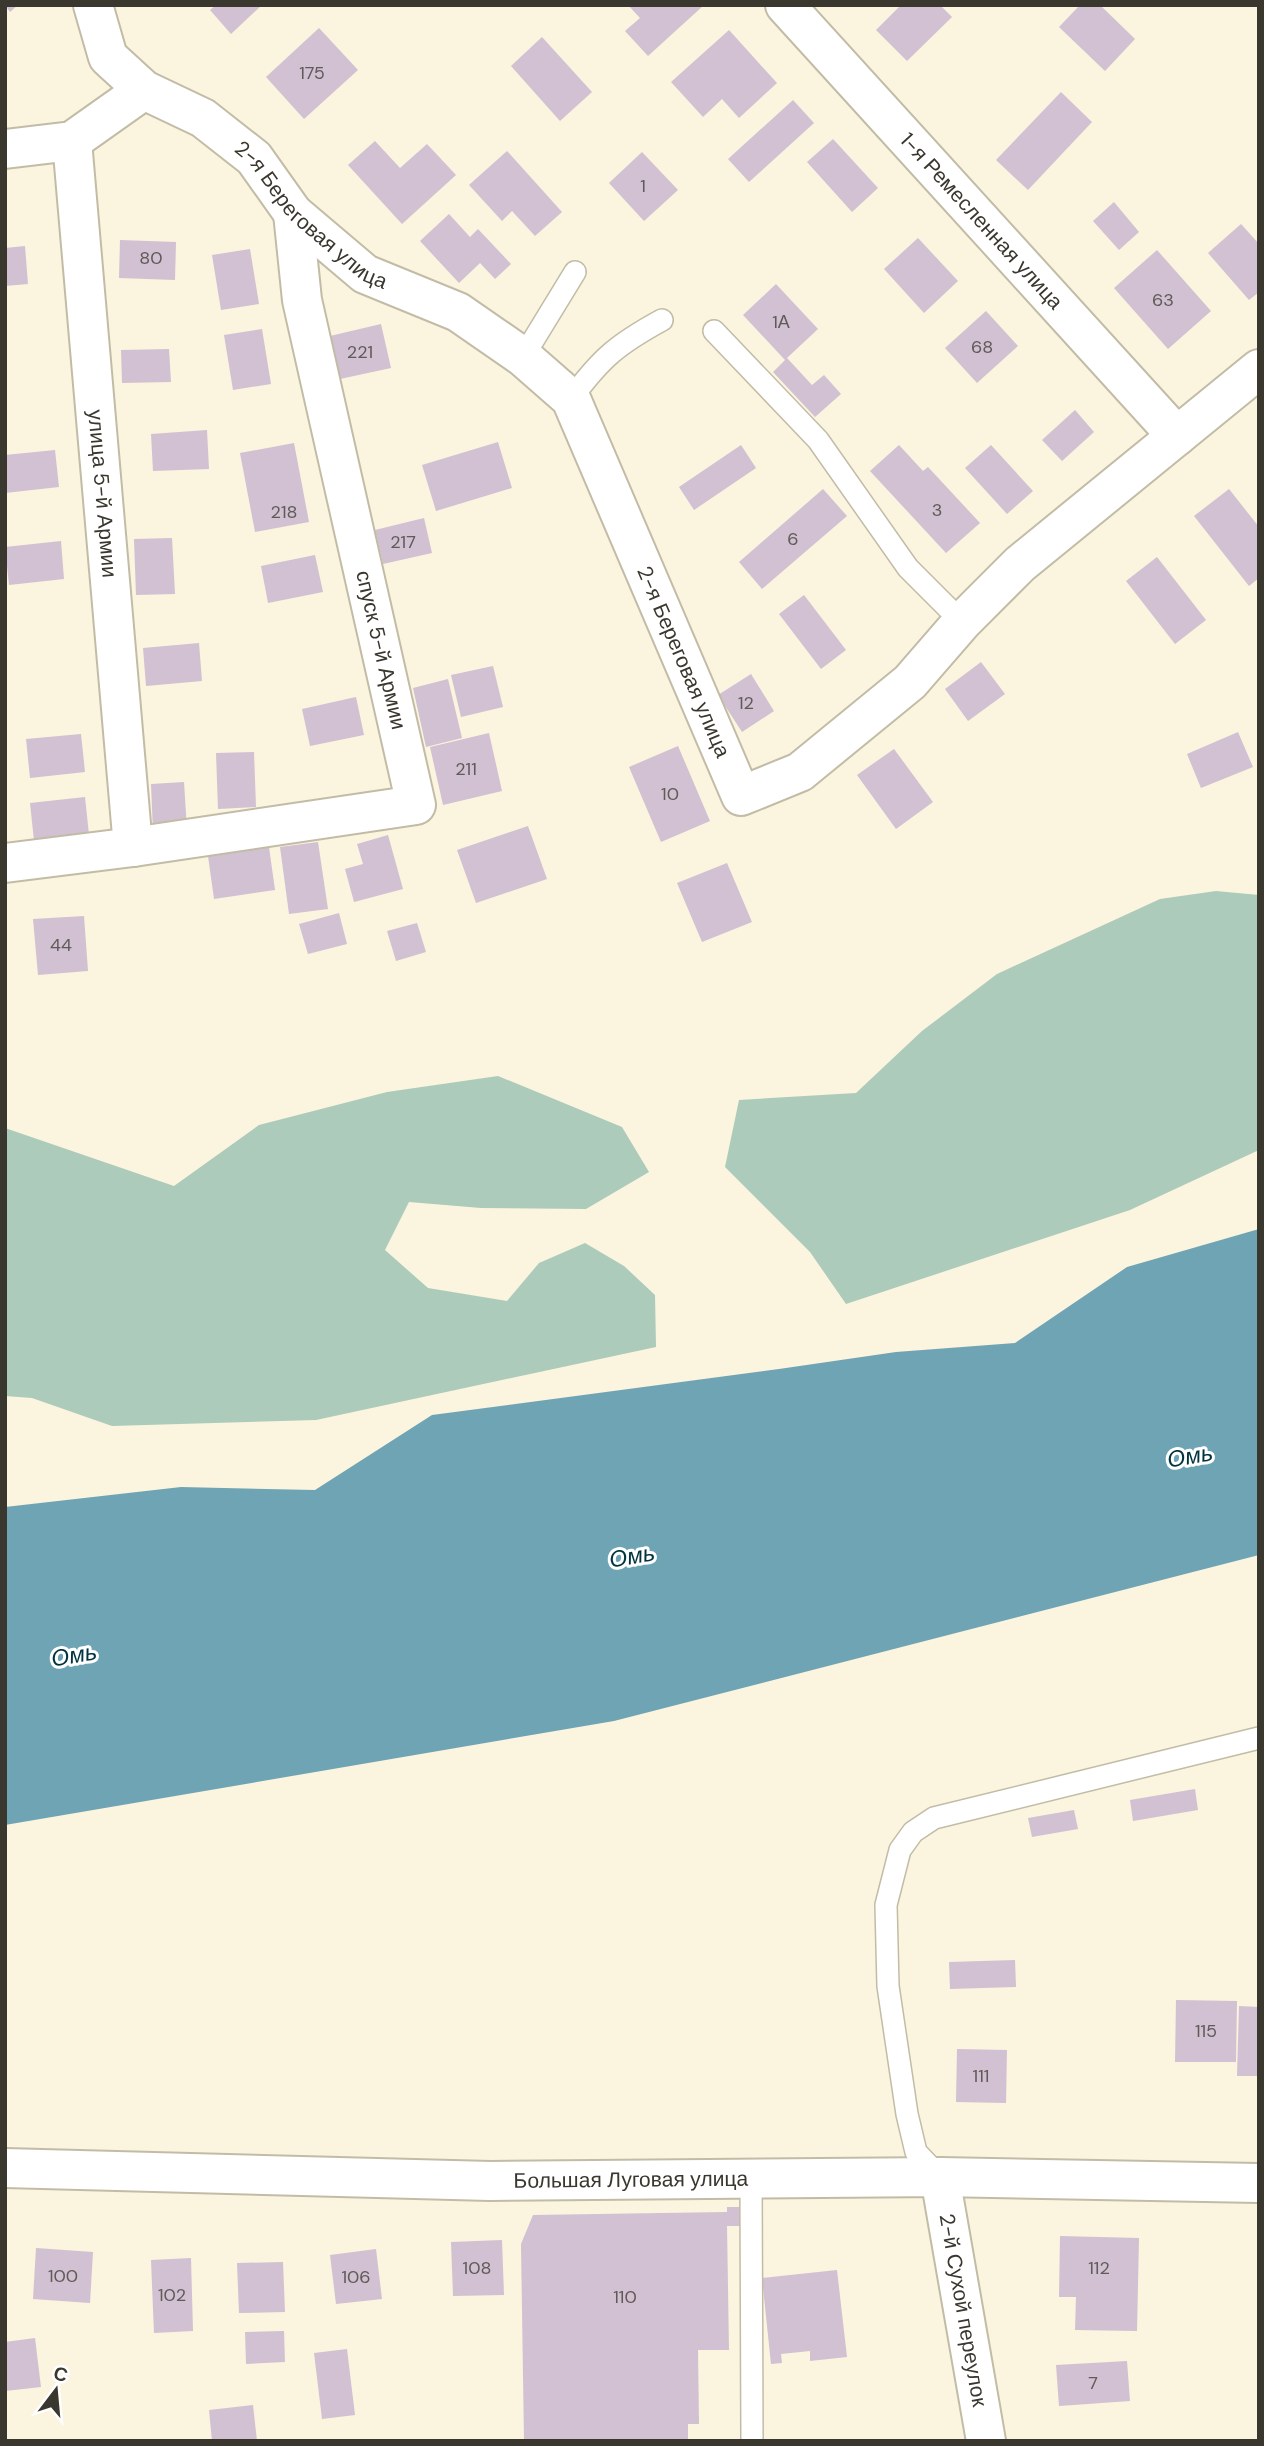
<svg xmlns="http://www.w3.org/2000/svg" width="1264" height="2446" font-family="'DM Sans',sans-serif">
	<rect width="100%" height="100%" fill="#fbf4df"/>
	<!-- green -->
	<g fill="#accbbb">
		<polygon points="1216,891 1259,895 1259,1150 1130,1210 846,1304 810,1252 725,1167 739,1100 856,1093 922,1031 997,974 1160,899"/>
		<polygon points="498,1076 622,1127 649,1172 586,1209 481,1208 409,1202 385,1250 428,1288 507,1301 539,1263 585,1243 624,1266 655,1295 656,1347 316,1420 112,1426 32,1398 5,1396 5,1128 174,1186 259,1125 387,1092"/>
	</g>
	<!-- water -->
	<polygon fill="#6fa4b4" points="1259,1229 1259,1555 614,1721 5,1825 5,1507 181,1487 315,1490 432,1415 779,1369 896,1352 1015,1343 1127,1267"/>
	<!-- building -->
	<g fill="#d1c1d2">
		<polygon points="5,5 18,5 10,12"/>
		<polygon points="216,5 262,5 231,34 210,10"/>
		<polygon points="628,5 704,5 648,56 625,31 640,18"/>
		<polygon points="901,5 940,5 952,17 907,61 876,30"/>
		<polygon points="1080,5 1100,5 1135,39 1105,71 1059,27"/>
		<polygon points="319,28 358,70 304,119 266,77"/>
		<polygon points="729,30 777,83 739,118 722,99 703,117 671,82"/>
		<polygon points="542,37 592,92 560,121 511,66"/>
		<polygon points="1061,92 1092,122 1028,190 996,160"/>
		<polygon points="793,100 814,123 749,182 728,159"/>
		<polygon points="833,139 878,188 852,212 807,162"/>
		<polygon points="375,141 400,168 427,144 456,175 402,224 348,165"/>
		<polygon points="507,151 562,212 535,236 512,211 502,221 469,185"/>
		<polygon points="642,152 678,190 644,221 609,183"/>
		<polygon points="1114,202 1139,232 1119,250 1093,221"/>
		<polygon points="449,214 470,237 478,229 511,264 495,279 480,263 459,283 420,241"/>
		<polygon points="1241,224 1259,244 1259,292 1249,300 1208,253"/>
		<polygon points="918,238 958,281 924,313 884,269"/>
		<polygon points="120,240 176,242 175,280 119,278"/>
		<polygon points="25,246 28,284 5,286 5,248"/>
		<polygon points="250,249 259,304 221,310 212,255"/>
		<polygon points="1157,250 1211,311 1168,349 1114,288"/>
		<polygon points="776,284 818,329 787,358 812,385 824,375 841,394 815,417 773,372 785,360 743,315"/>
		<polygon points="986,311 1018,346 977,383 945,348"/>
		<polygon points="381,324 391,368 340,379 330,336"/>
		<polygon points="262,329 271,384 233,390 224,335"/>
		<polygon points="169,349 171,382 122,383 121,350"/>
		<polygon points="1075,410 1094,432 1062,461 1042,440"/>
		<polygon points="207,430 209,469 153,471 151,434"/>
		<polygon points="498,442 512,488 436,511 422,465"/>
		<polygon points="294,443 309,522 255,532 240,453"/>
		<polygon points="741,445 756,468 694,510 679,487"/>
		<polygon points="899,445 923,471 928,467 980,523 946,553 870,471"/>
		<polygon points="991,445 1033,491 1007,514 965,468"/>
		<polygon points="55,450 59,487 5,493 5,455"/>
		<polygon points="823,489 847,516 762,589 739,562"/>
		<polygon points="1229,489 1259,527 1259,578 1249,586 1194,516"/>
		<polygon points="424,518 432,553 383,564 375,530"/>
		<polygon points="172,538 175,594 136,595 134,539"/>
		<polygon points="61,541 64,579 9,585 5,547"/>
		<polygon points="315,555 323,592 268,603 261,566"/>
		<polygon points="1157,557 1206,620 1175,644 1126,581"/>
		<polygon points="804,595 846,650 821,669 779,614"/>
		<polygon points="199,643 202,681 146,686 143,648"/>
		<polygon points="981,662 1005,694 968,721 945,689"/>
		<polygon points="493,666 503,707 461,717 451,675"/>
		<polygon points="751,674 774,711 742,732 718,695"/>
		<polygon points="448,679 462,738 426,747 413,688"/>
		<polygon points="356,697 364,735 310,746 302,709"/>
		<polygon points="1238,732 1253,767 1201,788 1187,754"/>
		<polygon points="489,733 502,791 443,805 430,747"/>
		<polygon points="81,734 85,772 30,778 26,739"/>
		<polygon points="678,746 710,821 661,842 629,767"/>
		<polygon points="894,749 933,802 896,829 857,775"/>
		<polygon points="254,752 256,807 218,809 216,753"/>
		<polygon points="184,782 187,830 153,832 151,784"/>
		<polygon points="85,797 89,835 34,841 30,803"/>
		<polygon points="528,826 547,879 476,903 457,850"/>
		<polygon points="388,835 403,889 354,902 345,869 363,864 357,844"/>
		<polygon points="318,842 328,909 289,914 280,847"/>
		<polygon points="269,847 275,890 214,899 208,856"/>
		<polygon points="727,863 752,922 702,942 677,883"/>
		<polygon points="339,913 347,944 308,954 299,924"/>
		<polygon points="84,916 88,971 38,975 33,919"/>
		<polygon points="417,923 426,952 396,961 387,931"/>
		<polygon points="1195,1789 1198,1810 1133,1821 1130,1800"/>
		<polygon points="1074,1810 1078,1829 1032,1837 1028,1818"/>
		<polygon points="1015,1960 1016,1987 950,1989 949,1962"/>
		<polygon points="1176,2000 1237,2001 1236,2062 1175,2062"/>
		<polygon points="1239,2006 1259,2007 1259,2076 1237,2076"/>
		<polygon points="957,2049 1007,2050 1006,2103 956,2102"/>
		<polygon points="727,2207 740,2207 740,2226 727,2226 729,2350 698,2350 699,2424 688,2424 688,2441 524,2441 521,2244 533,2215 727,2212"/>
		<polygon points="1060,2236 1139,2238 1137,2331 1075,2330 1076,2297 1059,2297"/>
		<polygon points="502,2240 504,2295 453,2296 451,2242"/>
		<polygon points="36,2248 93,2252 90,2303 33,2299"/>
		<polygon points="376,2249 382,2299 336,2304 330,2255"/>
		<polygon points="191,2258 193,2331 154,2333 151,2260"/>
		<polygon points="283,2262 285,2312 239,2313 237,2263"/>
		<polygon points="837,2270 847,2357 810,2361 810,2351 781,2354 782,2363 771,2364 762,2278"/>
		<polygon points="284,2331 285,2362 246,2364 245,2332"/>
		<polygon points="35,2338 41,2387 5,2391 5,2342"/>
		<polygon points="347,2349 355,2415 322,2419 314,2353"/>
		<polygon points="1127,2361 1130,2401 1059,2406 1056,2365"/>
		<polygon points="253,2405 257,2441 212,2441 209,2410"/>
	</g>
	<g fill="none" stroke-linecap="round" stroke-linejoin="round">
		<!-- lane casing -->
		<g stroke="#c2bca7" stroke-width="24">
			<g id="lane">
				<polyline points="714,331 818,440 908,568 962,622"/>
				<polyline points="523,357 575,272"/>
				<path d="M 571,399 C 601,358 618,344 662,320"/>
				<polyline points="940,2177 916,2152 907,2114 888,1986 886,1905 900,1850 913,1832 934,1818 1259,1738"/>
				<polyline points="751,2179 752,2441"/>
			</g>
		</g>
		<!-- street casing -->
		<g stroke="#c2bca7" stroke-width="42">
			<g id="street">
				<path id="s1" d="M 93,5 L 108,57 L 144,90 L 203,118 L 254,158 L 293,213 L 365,274 L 458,312 L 523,357 L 571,399 L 741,796 L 800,772 L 910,682 L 962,622 L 1020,564 L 1259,369"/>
				<path id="s2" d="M 785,5 L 1177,436"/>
				<path id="s3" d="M 72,141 L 133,847"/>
				<polyline points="5,149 72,141 144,90"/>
				<polyline points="5,863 133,847 416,805 302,300 293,213"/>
				<path id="s4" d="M 5,2168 L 490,2181 L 940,2177 L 1259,2183"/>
				<path id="s5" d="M 940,2177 L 986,2441"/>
			</g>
		</g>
		<!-- lane -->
		<use href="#lane" stroke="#fff" stroke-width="21"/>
		<!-- street -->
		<use href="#street" stroke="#fff" stroke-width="38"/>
	</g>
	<g text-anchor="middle" stroke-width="6" stroke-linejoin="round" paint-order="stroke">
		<!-- number labels -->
		<g font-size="18" fill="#605a58">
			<text x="312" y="79">175</text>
			<text x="643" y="192">1</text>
			<text x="151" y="264">80</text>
			<text x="1163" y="306">63</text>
			<text x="781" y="328">1А</text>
			<text x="982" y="353">68</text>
			<text x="360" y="358">221</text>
			<text x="937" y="516">3</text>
			<text x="284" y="518">218</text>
			<text x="793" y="545">6</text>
			<text x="403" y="548">217</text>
			<text x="746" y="709">12</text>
			<text x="466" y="775">211</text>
			<text x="670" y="800">10</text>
			<text x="61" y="951">44</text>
			<text x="1206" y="2037">115</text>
			<text x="981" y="2082">111</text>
			<text x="477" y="2274">108</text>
			<text x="1099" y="2274">112</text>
			<text x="63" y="2282">100</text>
			<text x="356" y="2283">106</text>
			<text x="172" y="2301">102</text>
			<text x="625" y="2303">110</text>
			<text x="1093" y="2389">7</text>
		</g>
		<!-- street labels -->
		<g font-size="21" fill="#3a372f" stroke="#fff">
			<text dy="7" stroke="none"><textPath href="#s1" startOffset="315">2-я Береговая улица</textPath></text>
			<text dy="7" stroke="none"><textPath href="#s2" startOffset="292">1-я Ремесленная улица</textPath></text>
			<text dy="7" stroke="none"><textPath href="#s3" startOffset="354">улица 5-й Армии</textPath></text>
			<text transform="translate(381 650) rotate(77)" y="7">спуск 5-й Армии</text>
			<text dy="7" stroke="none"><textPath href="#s1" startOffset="924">2-я Береговая улица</textPath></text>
			<text dy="7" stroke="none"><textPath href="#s4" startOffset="626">Большая Луговая улица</textPath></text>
			<text dy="7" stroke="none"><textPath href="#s5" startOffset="135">2-й Сухой переулок</textPath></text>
		</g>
		<!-- water labels -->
		<g font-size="23" font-style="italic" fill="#00333f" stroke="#fff">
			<text transform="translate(1190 1456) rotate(-10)" y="8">Омь</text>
			<text transform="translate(632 1556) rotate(-10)" y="8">Омь</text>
			<text transform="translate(74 1655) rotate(-10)" y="8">Омь</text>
		</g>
	</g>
	<!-- border -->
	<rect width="1264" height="2446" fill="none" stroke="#3a372f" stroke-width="14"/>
	<!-- north arrow -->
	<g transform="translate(56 2390) rotate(16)" stroke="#ffffff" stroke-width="5" paint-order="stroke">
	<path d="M0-5L12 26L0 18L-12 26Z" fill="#3a372f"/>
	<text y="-10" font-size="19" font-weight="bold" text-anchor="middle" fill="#3a372f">С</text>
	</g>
</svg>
